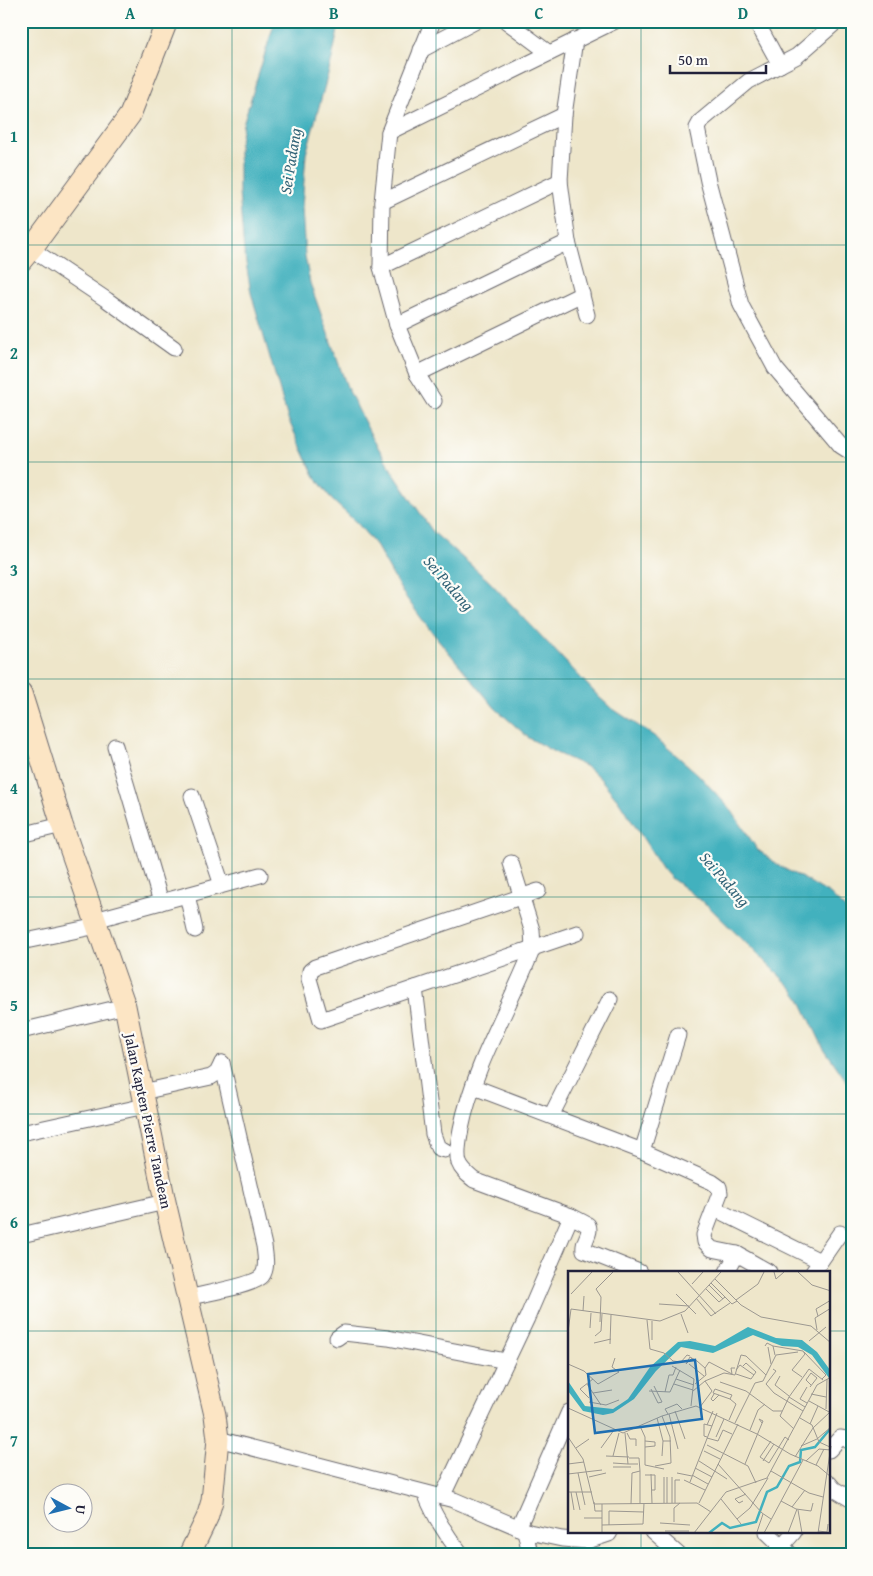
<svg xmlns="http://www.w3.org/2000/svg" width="873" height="1576" font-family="'Gentium Book Plus',serif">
	<rect width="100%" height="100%" fill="#fdfcf7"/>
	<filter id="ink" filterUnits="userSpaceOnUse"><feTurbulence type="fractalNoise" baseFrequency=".02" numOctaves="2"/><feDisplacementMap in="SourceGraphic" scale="10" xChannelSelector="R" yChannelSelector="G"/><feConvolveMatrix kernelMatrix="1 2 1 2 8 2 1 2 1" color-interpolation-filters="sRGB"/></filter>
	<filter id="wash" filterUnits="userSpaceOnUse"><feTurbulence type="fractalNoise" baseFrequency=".0096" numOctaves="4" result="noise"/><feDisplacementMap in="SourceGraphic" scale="20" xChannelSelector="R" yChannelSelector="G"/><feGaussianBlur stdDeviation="1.12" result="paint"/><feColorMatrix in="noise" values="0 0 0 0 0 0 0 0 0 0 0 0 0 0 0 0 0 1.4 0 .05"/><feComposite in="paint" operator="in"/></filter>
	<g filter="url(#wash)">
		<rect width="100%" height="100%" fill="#eee6ca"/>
		<!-- water -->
		<polygon fill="#42b1be" stroke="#326a7c" points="275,21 340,21 331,63 306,154 302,207 305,256 310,283 347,387 372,437 394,474 433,532 489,581 600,698 610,707 654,736 698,774 732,811 757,849 779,866 808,881 831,895 852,916 852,1089 823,1047 800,999 792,988 707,905 671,878 663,869 618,800 598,776 585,766 554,752 529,738 495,708 427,626 402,592 377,547 358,524 332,500 314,475 288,419 251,293 244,251 239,193 239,147 243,124"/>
	</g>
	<g filter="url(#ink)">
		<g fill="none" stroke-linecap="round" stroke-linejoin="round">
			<!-- minor casing -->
			<g stroke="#69676d" stroke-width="17">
				<g id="minor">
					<polyline points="433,21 389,132 382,202 381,267 397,325 417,374 434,401"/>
					<polyline points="506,21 549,53"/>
					<polyline points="756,21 780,65"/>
					<polyline points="837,21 797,56 749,81 701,121 697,128 708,181 741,305 775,368 841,446 852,453"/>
					<polyline points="575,40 564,115 560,181 568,242 587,315"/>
					<polyline points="421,50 476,21"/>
					<polyline points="389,132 615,21"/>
					<polyline points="382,202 564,115"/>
					<polyline points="31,249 107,300 174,348"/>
					<polyline points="381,267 560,181"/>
					<polyline points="397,325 568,242"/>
					<polyline points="417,374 582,294"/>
					<polyline points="115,746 161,902"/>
					<polyline points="192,796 222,885"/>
					<polyline points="21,835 62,825"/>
					<path d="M 511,863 L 532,930 L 533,948 C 509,1009 474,1065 461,1129 C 459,1141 456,1152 459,1163 C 462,1171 468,1175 474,1180 L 571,1216 L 588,1225 C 592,1234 582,1241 584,1250 L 639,1272"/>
					<polyline points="538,891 315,967 310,971 309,979 321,1020 577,933"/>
					<polyline points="187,895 195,930"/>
					<polyline points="95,920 260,875"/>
					<polyline points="21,942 97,926"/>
					<polyline points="415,988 433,1134 438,1148 444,1150"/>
					<polyline points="21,1031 125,1006"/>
					<polyline points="474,1087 642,1151 712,1182 719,1187 720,1193 704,1235 705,1242 712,1249 737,1254 769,1272"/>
					<polyline points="142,1092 211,1077 217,1073 222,1063"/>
					<polyline points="551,1116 610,999"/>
					<polyline points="21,1133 145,1106"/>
					<polyline points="642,1151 678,1035"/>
					<polyline points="715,1209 820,1261"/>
					<polyline points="21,1235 165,1202"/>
					<polyline points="727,1272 737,1254"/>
					<polyline points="813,1272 840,1233"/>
					<path d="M 187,1298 C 201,1294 254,1286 262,1276 C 268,1268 265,1255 264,1246 L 222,1063"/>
					<polyline points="337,1338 344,1333 388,1338 506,1361"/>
					<polyline points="218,1439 454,1500 529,1532 562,1539 588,1541 609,1534 610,1532"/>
					<polyline points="829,1450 840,1438 846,1439 852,1443"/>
					<polyline points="829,1483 834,1489 852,1500"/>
					<path d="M 425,1493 C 434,1516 446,1535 462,1555"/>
					<polyline points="442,1497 527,1318 571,1216"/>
					<polyline points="518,1528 569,1412"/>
					<polyline points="525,1531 529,1549 532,1555"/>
					<polyline points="653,1532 679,1555"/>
					<polyline points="767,1532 791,1555"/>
					<polyline points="774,1555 794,1532"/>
				</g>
			</g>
			<!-- secondary casing -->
			<g stroke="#69676d" stroke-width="23">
				<g id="secondary">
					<polyline points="21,261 35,244 130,115 167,21"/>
					<polyline points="21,693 62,825 125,1006 165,1202 215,1415 218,1439 212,1501 207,1518 189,1555"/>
				</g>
			</g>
			<!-- minor -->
			<use href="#minor" stroke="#fff" stroke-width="15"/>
			<!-- secondary -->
			<use href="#secondary" stroke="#fce5c4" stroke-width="21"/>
		</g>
	</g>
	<!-- grid -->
	<path fill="none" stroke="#0f766e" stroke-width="1" stroke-opacity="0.55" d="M 232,21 L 232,1555M 436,21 L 436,1555M 641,21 L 641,1272M 21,245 L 852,245M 21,462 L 852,462M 21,679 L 852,679M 21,897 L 852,897M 21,1114 L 852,1114M 21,1331 L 569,1331M 829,1331 L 852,1331M 641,1532 L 641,1555"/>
	<g text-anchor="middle" stroke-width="4.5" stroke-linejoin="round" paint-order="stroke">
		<!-- street labels -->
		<g font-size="15" fill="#22223b" stroke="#fdfcf7">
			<text transform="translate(148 1121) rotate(78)" y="5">Jalan Kapten Pierre Tandean</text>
		</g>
		<!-- water labels -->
		<g font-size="16" font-style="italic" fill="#306276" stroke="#fdfcf7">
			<text transform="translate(290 161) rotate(-81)" y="6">Sei Padang</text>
			<text transform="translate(449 583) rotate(49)" y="6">Sei Padang</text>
			<text transform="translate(725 879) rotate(49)" y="6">Sei Padang</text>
		</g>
	</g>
	<!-- overview -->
	<g transform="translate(568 1271)">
		<rect width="262" height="262" fill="#eee6ca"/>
		<path d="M 180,56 L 208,67 L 234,69 L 249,81 L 262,99 L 262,136 L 261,107 L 244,84 L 230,76 L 214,75 L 185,64 L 145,82 L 113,76 L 88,100 L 66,128 L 45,142 L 35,144 L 15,140 L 0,120 L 0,110 L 17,135 L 45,138 L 60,128 L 82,96 L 110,71 L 122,70 L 147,75 Z" fill="#42b1be"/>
		<path fill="none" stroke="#42b1be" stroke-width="2.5" d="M 141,262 L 154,252 L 162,257 L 188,251 L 199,221 L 209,216 L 221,195 L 232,191 L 233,179 L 247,176 L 262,158"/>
		<path fill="none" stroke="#9c9891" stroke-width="1" d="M 110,1 L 148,43M 206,1 L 208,8 L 216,1M 230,1 L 244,14 L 263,20M 147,8 L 173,34 L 193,46 L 243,55 L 263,72M 143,12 L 164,33 L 169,30M 124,13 L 135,1M 141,14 L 155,28M 138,18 L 151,31 L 157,26M 3,23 L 24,1M 108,23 L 128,43M 128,27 L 143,45 L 162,32M 168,29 L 190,13 L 196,1M 91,33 L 121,35M 3,38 L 92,50 L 117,40 L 153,1M 15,40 L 16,25M 113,43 L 120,62M 250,45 L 248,38 L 263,29M 79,49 L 82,78 L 96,82 L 105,90 L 113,91 L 119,84 L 122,85M 84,50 L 84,69M 32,51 L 33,26 L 28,18 L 45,1M 22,57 L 23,42M 249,59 L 247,47 L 263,37M 0,61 L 3,38M 27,65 L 33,60 L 34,43M 241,70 L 258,56M 26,72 L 43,68M 42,73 L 43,44M 197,75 L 199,72 L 205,75 L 207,84M 205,75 L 235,80 L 237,83 L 224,99 L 234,106M 200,76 L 203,93M 236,81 L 258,104 L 254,108M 124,87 L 118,93 L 122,86 L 129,90 L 137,97M 0,93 L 16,100 L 30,113 L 51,101 L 44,96 L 47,87M 121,93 L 136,105M 104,95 L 126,108 L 123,135M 168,99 L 172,94 L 186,104M 168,103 L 183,108 L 188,101 L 178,92 L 175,95M 212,105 L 207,114 L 221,125M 108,108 L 126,114M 152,111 L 178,120 L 205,140 L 214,140M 19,113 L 33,134M 106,113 L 125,119M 127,113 L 138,104 L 137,97 L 141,91 L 164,103 L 163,97 L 167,97M 198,113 L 206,122 L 235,140M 198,113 L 208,100 L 205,98M 86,115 L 94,131M 239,116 L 232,128 L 239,132M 242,116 L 249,107 L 243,102 L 238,109 L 243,114M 83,118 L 90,132 L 94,131M 81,120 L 102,121 L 112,99M 125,120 L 137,110 L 156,102 L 167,104 L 173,84 L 178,85 L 198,104M 97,121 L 101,104 L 105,104 L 108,96M 25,122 L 44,119M 146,123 L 143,128 L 145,130 L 151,124M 243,123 L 258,126M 221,126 L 237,136M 21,127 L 12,118 L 25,108M 162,128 L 145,122 L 147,118 L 164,124 L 162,128 L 168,133M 241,130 L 263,142M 21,131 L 38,134 L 51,129M 132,136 L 144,120 L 137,110M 0,137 L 55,162 L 94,145 L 128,135 L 189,163 L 222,183 L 250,195 L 263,206M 258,138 L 259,108M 107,140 L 117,168M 100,143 L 97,138 L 109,133 L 114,138M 101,143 L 110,178M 89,147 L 95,170 L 103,170M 232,147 L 244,154 L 251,171 L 262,176M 161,149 L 168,133M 167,152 L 187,112 L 195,110 L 208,84 L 230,81M 242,153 L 250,135M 139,154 L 145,140M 72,155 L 77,166 L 77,194 L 96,198M 245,157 L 262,141M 226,158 L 212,145 L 221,126 L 241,98 L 255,109M 182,159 L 190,139 L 197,133M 57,162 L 60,193 L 70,193M 59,162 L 62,168 L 68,168 L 68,175M 0,166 L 15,188 L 26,233 L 129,232 L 143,241M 139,166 L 136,165 L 136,153 L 144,155M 148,166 L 156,148M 139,167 L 150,170 L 155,159 L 164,163M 203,170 L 192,186 L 201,192 L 217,166 L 221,169M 139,174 L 180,195 L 188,212M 233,175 L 249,168 L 263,156M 77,176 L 87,175 L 87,171 L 77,170M 8,177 L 21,168M 33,177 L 46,159M 136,180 L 152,188M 38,185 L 61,186M 45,185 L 51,162M 94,185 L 95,170M 227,186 L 245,157M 61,187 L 71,187 L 72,200 L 64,202 L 63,233M 131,190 L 159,208M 195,190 L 206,173M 238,190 L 251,178 L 263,179M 45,192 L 60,193M 0,193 L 16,191M 150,193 L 194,242 L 203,248M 177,193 L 195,150 L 191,148 L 194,152M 248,194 L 256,178M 87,195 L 103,192 L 102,166 L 94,145M 45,196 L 63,196M 127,197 L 144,206M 72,200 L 72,232M 203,200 L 241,222 L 255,226M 10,202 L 17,234M 109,202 L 124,205M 0,203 L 34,199M 83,203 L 84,232M 77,204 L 87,204 L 87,219 L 84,219M 124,204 L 140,213M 21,206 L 38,202M 96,206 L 96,232M 99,206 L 99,232M 116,209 L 137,219M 122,211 L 149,142M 0,221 L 24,221M 3,221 L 6,239M 8,221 L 12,239M 153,228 L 173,253M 175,230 L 171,232 L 167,228 L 178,223M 213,230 L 228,238 L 243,240 L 245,232M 26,231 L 27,240 L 34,240M 104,232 L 104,206M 107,232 L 107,209 L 112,209M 131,232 L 170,153M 34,233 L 34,262M 224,236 L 237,219M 230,239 L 234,262M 16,247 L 34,247M 169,248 L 182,237 L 200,207M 106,251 L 106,237 L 112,232M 92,252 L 122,254M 34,254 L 75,253 L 76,232M 41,254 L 41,240 L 76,241M 97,260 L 121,260M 250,260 L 259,261 L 260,253M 189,261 L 195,243M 126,262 L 158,221 L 199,207 L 249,114 L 263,106M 171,262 L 190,262M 196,262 L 235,189M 220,262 L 229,238M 250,262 L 263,175"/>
		<path fill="#1f6fb2" fill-opacity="0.15" stroke="#1f6fb2" stroke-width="2.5" d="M 127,89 L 134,148 L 27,162 L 20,103 Z"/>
		<rect width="262" height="262" fill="none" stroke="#22223b" stroke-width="2.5"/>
	</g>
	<!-- margin -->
	<rect width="873" height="1576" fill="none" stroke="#fdfcf7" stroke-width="55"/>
	<!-- north arrow -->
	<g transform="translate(68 1508) rotate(97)"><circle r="24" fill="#fdfcf7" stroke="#a5a5ac"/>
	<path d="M0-4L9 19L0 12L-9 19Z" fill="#1f6fb2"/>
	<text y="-8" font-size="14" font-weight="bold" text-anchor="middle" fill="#22223b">U</text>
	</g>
	<!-- scale -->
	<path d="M670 65v8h96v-8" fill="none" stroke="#22223b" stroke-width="2.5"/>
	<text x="678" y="65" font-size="15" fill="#22223b" stroke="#fdfcf7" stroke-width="4" paint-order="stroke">50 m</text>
	<rect x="28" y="28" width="818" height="1520" fill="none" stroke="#0f766e" stroke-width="2"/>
	<g font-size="16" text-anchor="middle" font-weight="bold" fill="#0f766e">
		<text x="130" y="19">A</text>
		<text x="334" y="19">B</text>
		<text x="539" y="19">C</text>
		<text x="743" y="19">D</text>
		<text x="14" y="142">1</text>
		<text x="14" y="359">2</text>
		<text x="14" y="576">3</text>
		<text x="14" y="794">4</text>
		<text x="14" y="1011">5</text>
		<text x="14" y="1228">6</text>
		<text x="14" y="1446">7</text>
	</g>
</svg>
